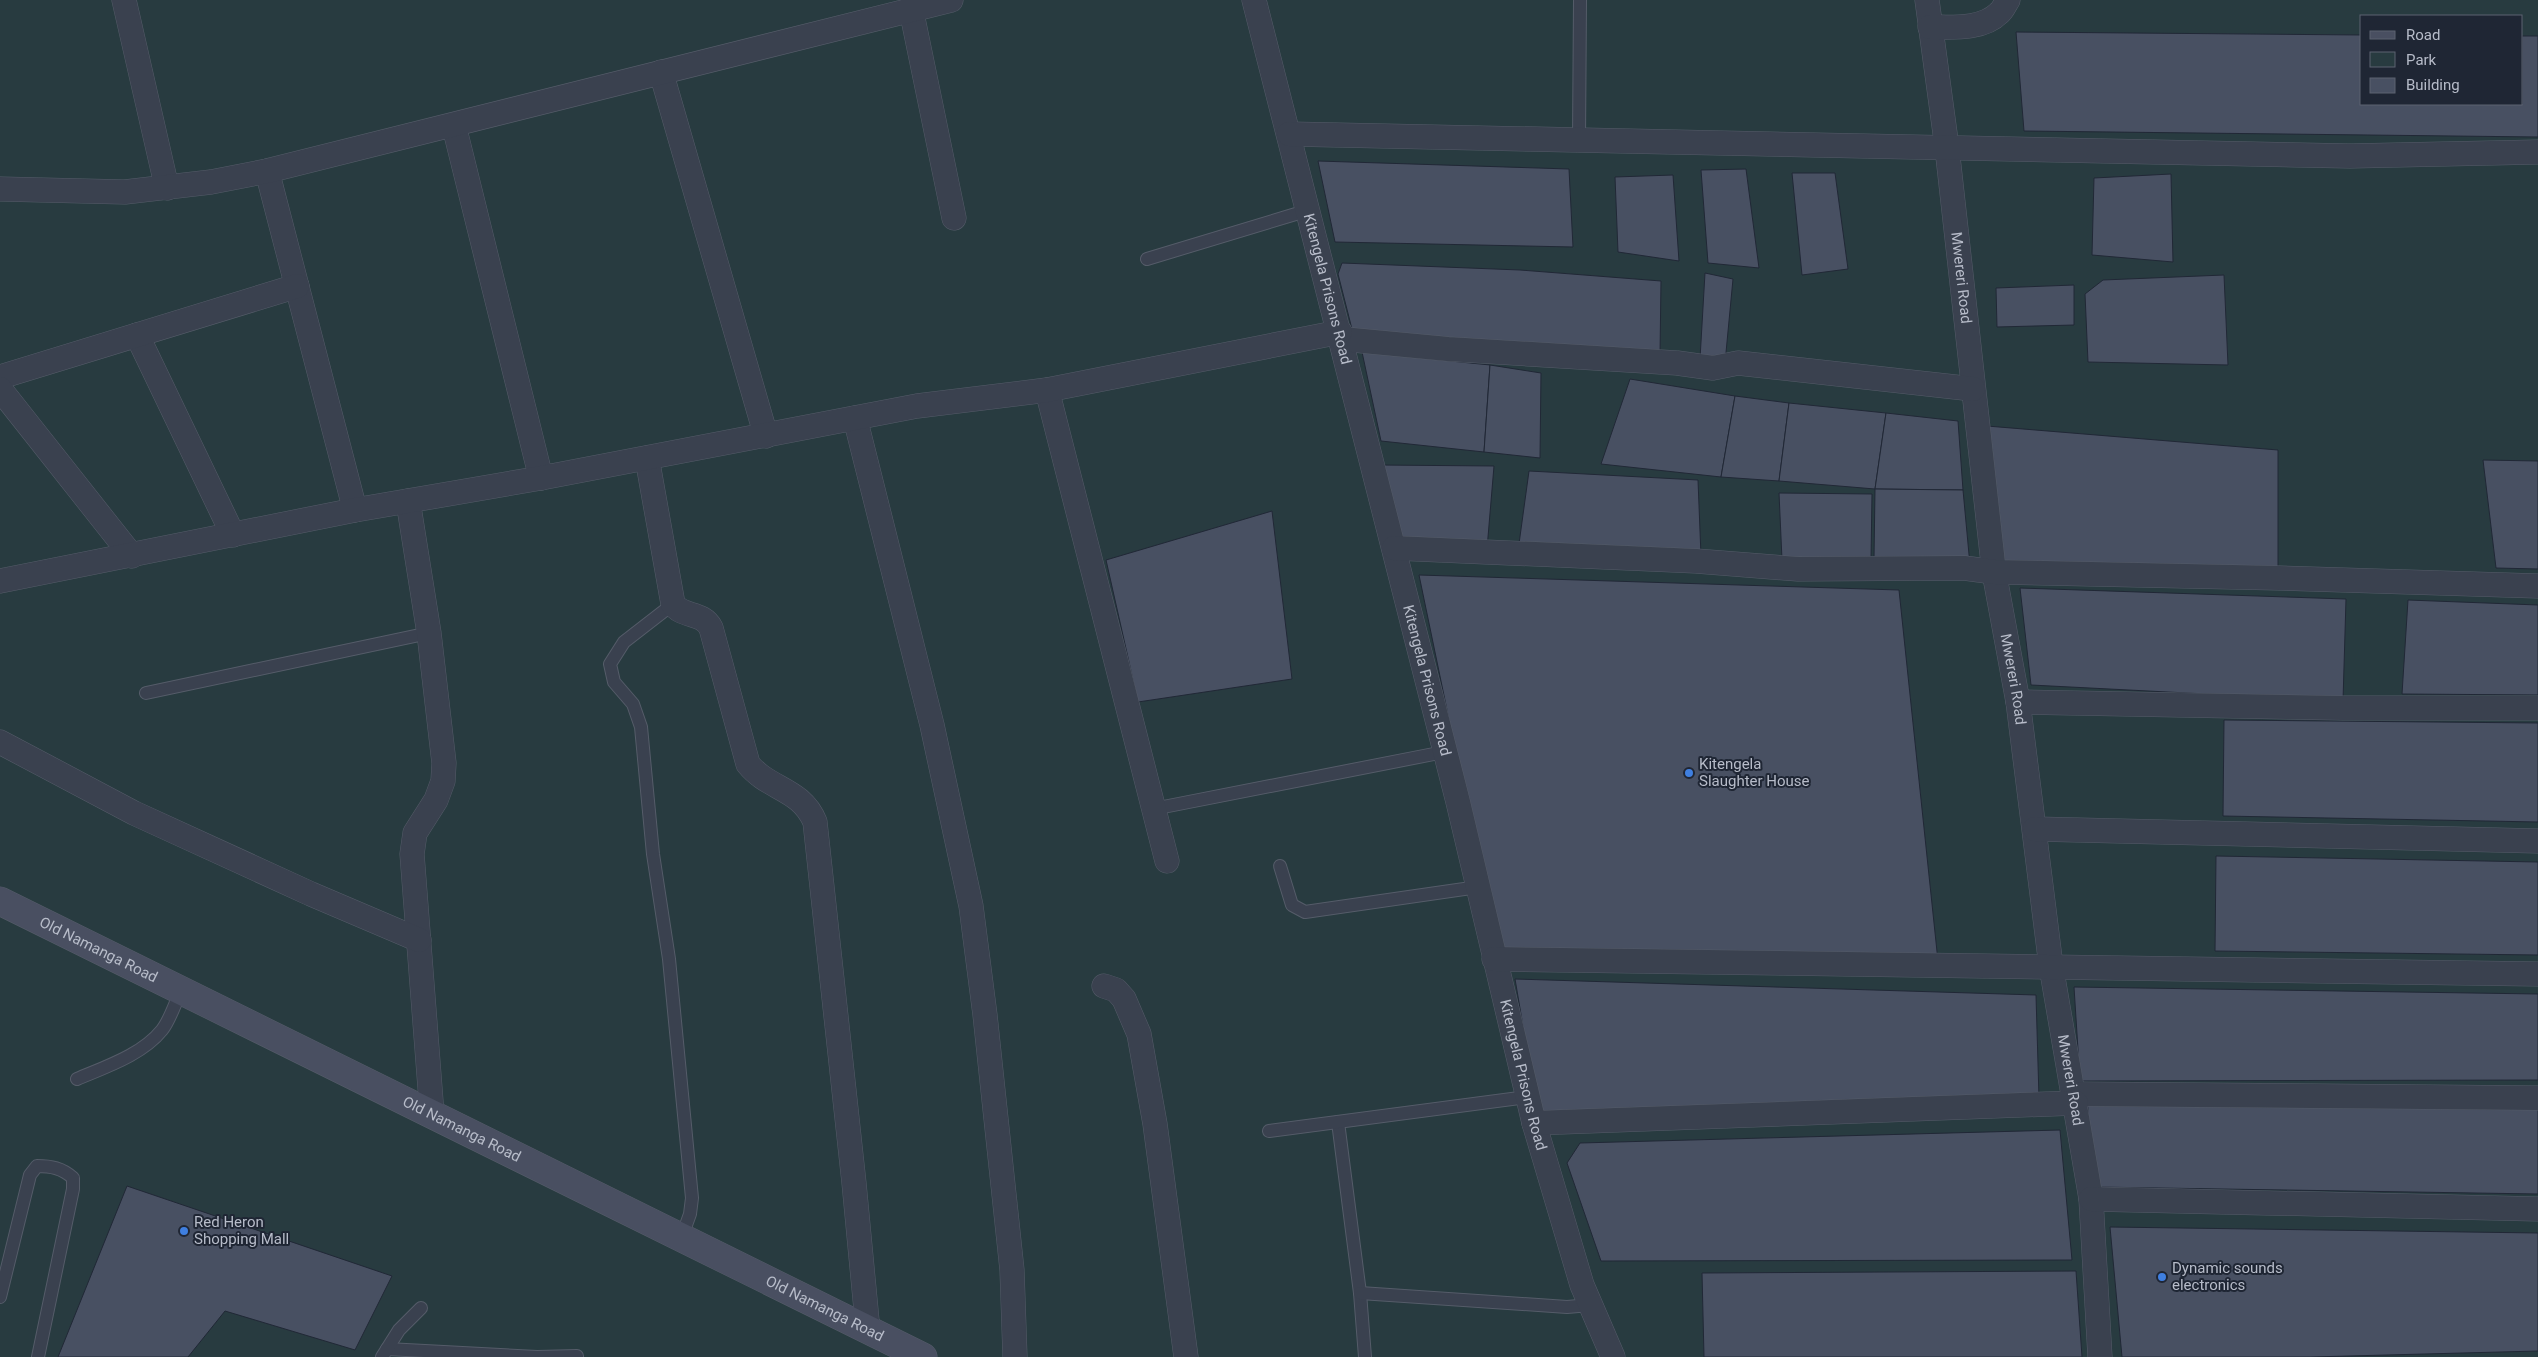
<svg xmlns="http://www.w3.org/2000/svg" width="2538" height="1357" font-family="Roboto,sans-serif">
	<rect width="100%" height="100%" fill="#262e3f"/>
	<!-- green -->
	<path fill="#283b40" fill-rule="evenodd" d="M 0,0 L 2538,0 L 2538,1357 L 0,1357 ZM 2362,16 L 2522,16 L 2522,104 L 2362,104 Z"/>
	<!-- building -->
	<g fill="#485062" stroke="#212836">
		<polygon points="2016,32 2362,35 2362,104 2522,104 2522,36 2538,36 2538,137 2024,131"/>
		<polygon points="1318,161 1569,169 1573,247 1335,242"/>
		<polygon points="1746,169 1759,268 1708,263 1701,170"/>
		<polygon points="1792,173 1835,173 1848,269 1802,275"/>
		<polygon points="2171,174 2173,262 2092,255 2094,178"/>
		<polygon points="1673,175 1679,261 1618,252 1615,177"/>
		<polygon points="1342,263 1520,270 1661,281 1660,355 1354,337 1338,274"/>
		<polygon points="1705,273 1733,279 1725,363 1700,359"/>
		<polygon points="2224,275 2228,365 2088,362 2085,294 2103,280"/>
		<polygon points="2074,285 2074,325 1997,327 1996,288"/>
		<polygon points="1362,352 1490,365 1484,452 1381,441"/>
		<polygon points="1490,365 1541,373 1540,458 1484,452"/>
		<polygon points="1630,379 1735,396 1721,477 1601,464"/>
		<polygon points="1735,396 1789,403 1779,481 1721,477"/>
		<polygon points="1789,403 1886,413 1875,489 1779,481"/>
		<polygon points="1886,413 1958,421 1963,490 1875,489"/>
		<polygon points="1987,426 2278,450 2278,572 2002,563"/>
		<polygon points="2483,460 2538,461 2538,569 2496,568"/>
		<polygon points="1379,465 1494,466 1487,549 1399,547"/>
		<polygon points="1529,471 1698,480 1701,556 1518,551"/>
		<polygon points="1875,489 1963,490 1970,565 1874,558"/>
		<polygon points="1779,493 1872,494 1871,560 1782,560"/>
		<polygon points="1272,511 1292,679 1138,702 1106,560"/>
		<polygon points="1419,575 1899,590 1938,961 1498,956"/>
		<polygon points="2020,588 2346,599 2343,701 2031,685"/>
		<polygon points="2408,600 2538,605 2538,695 2402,694"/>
		<polygon points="2224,720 2538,723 2538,822 2223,816"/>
		<polygon points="2216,856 2538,862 2538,955 2215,951"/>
		<polygon points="1515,979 2036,995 2039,1098 1539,1120"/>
		<polygon points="2074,987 2538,994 2538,1080 2080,1081"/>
		<polygon points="2087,1097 2538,1102 2538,1194 2094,1187"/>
		<polygon points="2060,1130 2072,1260 1601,1261 1567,1163 1580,1143"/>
		<polygon points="127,1186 392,1276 355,1350 225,1311 188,1357 58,1357"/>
		<polygon points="2110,1227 2538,1233 2538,1351 2311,1357 2122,1357"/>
		<polygon points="2076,1271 2082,1357 1704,1357 1702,1273"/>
	</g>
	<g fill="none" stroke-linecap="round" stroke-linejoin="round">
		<!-- lane casing -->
		<g stroke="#555c69" stroke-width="14">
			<g id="lane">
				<polyline points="1579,140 1580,0"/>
				<polyline points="1147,259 1309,210"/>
				<polyline points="673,604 624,642 610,664 614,682 633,704 641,727 653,854 669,959 692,1198 690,1214 681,1239"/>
				<polyline points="146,693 429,633"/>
				<polyline points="1153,809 1444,752"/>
				<polyline points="1280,866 1292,905 1305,912 1478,887"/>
				<path d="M 77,1079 C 105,1067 142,1055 162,1030 C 170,1020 175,1003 181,991"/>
				<polyline points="1338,1122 1360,1293 1365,1357"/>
				<polyline points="1269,1131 1527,1097"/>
				<polyline points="1360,1293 1567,1307 1590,1305"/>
				<path d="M 0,1297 L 30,1175 L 37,1166 C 51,1166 62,1168 73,1178 L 73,1189 L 38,1357"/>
				<polyline points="387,1349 537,1357 577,1356"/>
				<polyline points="382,1357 399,1330 421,1308"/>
			</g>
		</g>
		<!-- street casing -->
		<g stroke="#555c69" stroke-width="25">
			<g id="street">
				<polyline points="124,0 167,188"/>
				<path id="s1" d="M 1254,0 L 1458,802 L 1534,1123 L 1582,1285 L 1613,1357"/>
				<path id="s2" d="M 1927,0 L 1947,148 L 1994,572 L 2018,702 L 2051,966 L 2091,1199 L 2100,1357"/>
				<polyline points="911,9 954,218"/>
				<path d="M 1930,27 C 1952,27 1982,30 1999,13 C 2003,10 2005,4 2008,0"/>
				<polyline points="661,72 766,436"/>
				<polyline points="454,126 541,478"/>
				<polyline points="1289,134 2350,156 2538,152"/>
				<polyline points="267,171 355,510"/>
				<polyline points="0,189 125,192 211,182 267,171 951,0"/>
				<polyline points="137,335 233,535"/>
				<polyline points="1342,339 1448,349 1677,363 1713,368 1738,363 1973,389"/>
				<polyline points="0,377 297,286"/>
				<polyline points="0,389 132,556"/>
				<polyline points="1047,390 1167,861"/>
				<polyline points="855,418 932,725 971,906 985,1015 1012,1270 1015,1357"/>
				<path d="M 647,458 L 673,604 C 683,618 702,611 711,628 L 748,764 C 769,790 801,788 815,822 L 854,1183 L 868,1331"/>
				<polyline points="408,501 429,633 444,763 443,781 436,800 415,833 412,854 432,1114"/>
				<polyline points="1394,548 1696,561 1798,569 1964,568 1994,572 2279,578 2538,586"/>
				<polyline points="0,581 355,510 541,478 917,406 1047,390 1340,332"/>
				<polyline points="2018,702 2343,708 2538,708"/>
				<polyline points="0,742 134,813 311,894 419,940"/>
				<polyline points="2035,829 2538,841"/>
				<polyline points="1494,959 2538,974"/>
				<polyline points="1104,986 1116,990 1124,999 1139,1034 1155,1124 1186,1357"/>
				<polyline points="2073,1094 2538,1098"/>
				<polyline points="1534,1123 2076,1103"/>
				<polyline points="2091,1199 2538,1209"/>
			</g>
		</g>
		<!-- secondary casing -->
		<g stroke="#555c69" stroke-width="29">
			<g id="secondary">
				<path id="s3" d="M 0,901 L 923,1357"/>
			</g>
		</g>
		<!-- lane -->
		<use href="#lane" stroke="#3a414f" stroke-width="12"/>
		<!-- street -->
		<use href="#street" stroke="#3a414f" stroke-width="24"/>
		<!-- secondary -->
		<use href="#secondary" stroke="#494f61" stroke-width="28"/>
	</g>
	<!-- markers -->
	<g fill="#3f7fe0" stroke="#1f2634" stroke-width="2">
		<circle cx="1689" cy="773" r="5"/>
		<circle cx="184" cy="1231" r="5"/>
		<circle cx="2162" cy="1277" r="5"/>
	</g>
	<g text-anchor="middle" stroke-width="4" stroke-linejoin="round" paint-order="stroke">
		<!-- street labels -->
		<g font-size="15" fill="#b7bcc9" stroke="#1f2634">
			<text dy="5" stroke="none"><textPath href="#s2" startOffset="280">Mwereri Road</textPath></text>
			<text dy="5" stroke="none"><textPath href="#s1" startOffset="298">Kitengela Prisons Road</textPath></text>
			<text dy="5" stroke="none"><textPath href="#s2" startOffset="685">Mwereri Road</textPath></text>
			<text dy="5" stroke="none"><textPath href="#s1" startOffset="702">Kitengela Prisons Road</textPath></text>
			<text dy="5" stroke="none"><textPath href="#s3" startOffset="110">Old Namanga Road</textPath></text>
			<text dy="5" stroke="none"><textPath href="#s1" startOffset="1108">Kitengela Prisons Road</textPath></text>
			<text dy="5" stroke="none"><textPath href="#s2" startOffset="1090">Mwereri Road</textPath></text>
			<text dy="5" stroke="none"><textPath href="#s3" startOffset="515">Old Namanga Road</textPath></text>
			<text dy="5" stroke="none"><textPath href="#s3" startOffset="920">Old Namanga Road</textPath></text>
		</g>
		<!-- poi labels -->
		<g font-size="15" fill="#b7bcc9" stroke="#1f2634" text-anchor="start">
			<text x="1699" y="769">Kitengela<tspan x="1699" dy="17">Slaughter House</tspan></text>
			<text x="194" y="1227">Red Heron<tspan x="194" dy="17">Shopping Mall</tspan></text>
			<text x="2172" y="1273">Dynamic sounds<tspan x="2172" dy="17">electronics</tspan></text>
		</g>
	</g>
	<!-- legend -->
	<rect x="2360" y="15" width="162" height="90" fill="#1f2634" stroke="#5c6270"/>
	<rect x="2370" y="31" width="25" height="8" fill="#494f61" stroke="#5c6270"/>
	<text x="2406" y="40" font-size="15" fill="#b7bcc9">Road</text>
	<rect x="2370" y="52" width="25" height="15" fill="#283b40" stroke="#5c6270"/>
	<text x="2406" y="65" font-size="15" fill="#b7bcc9">Park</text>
	<rect x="2370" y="78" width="25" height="15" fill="#485062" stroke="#5c6270"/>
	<text x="2406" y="90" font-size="15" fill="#b7bcc9">Building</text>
</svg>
